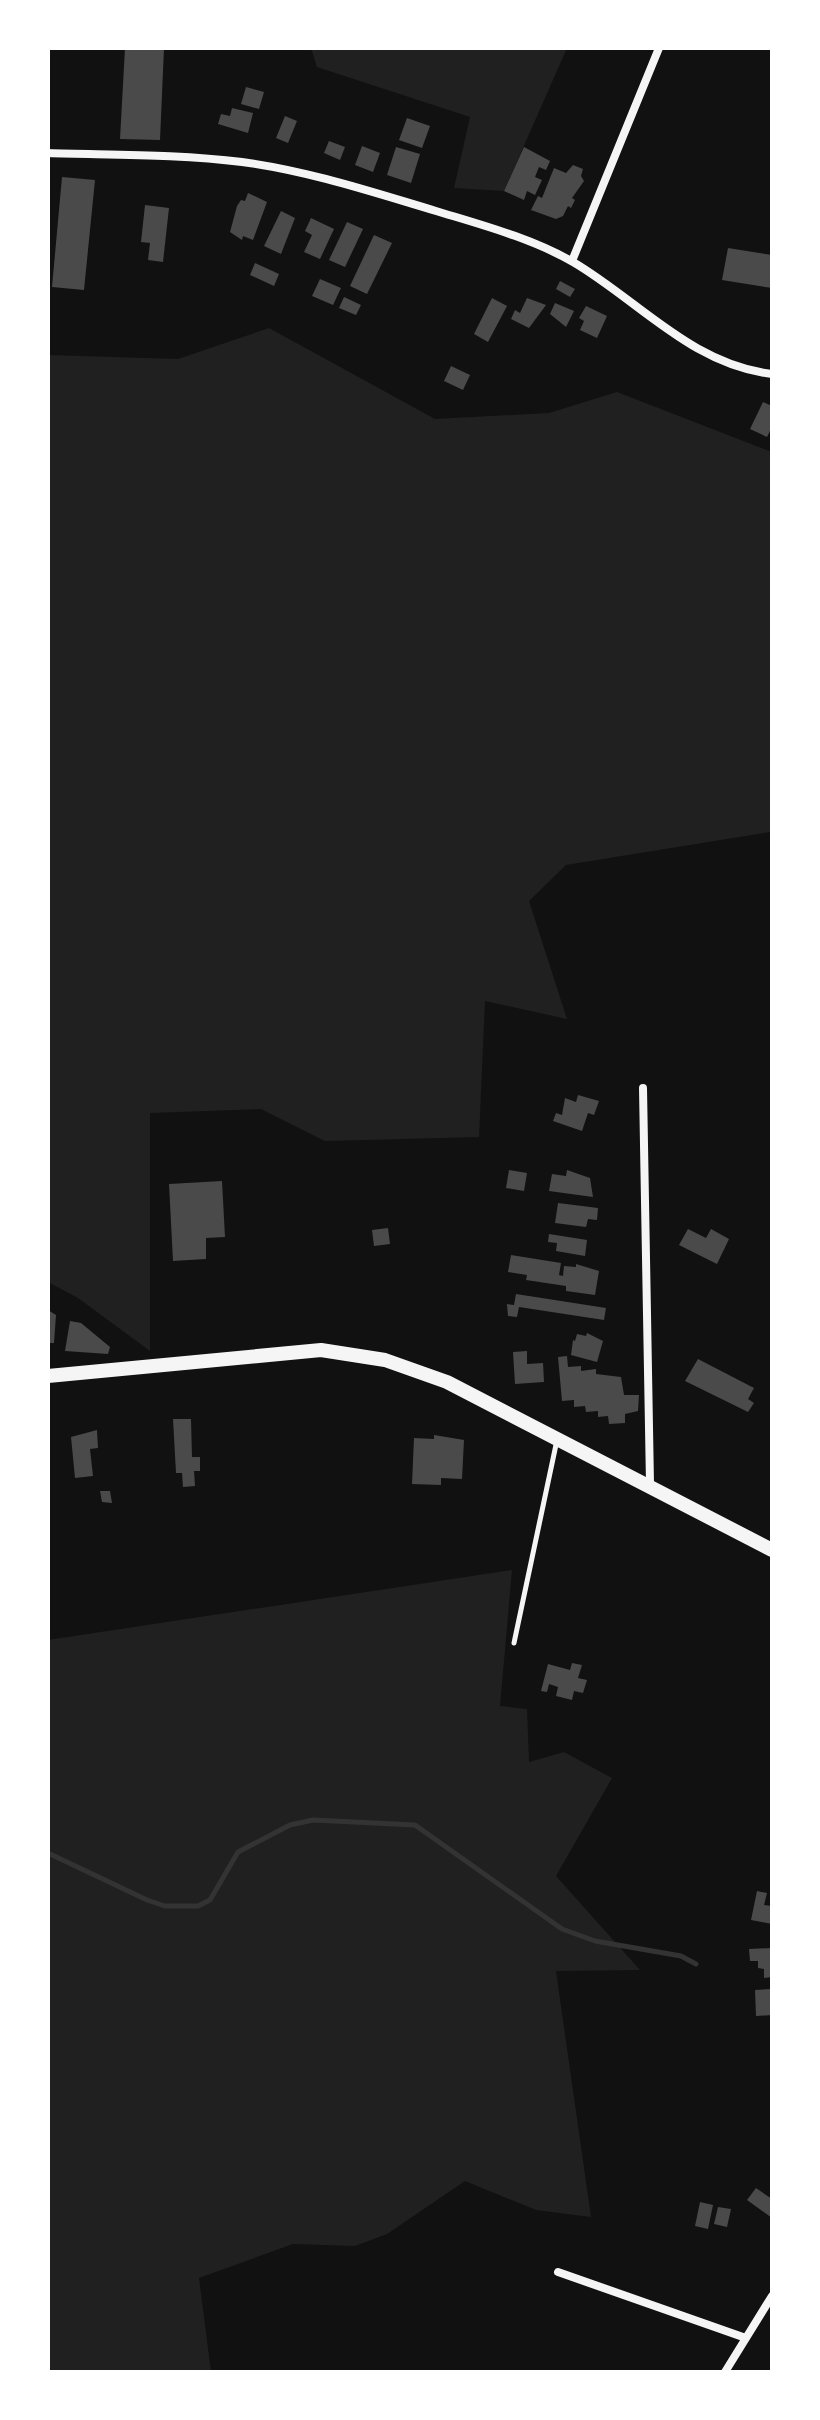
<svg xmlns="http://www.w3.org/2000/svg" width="820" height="2420" font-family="Manrope,sans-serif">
	<rect width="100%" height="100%" fill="#111"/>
	<!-- green -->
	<g fill="#202020">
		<polygon points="311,48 567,48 504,191 454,188 470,117 317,67"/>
		<polygon points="269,328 435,419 549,413 617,392 772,452 772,838 770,832 566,865 529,901 567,1019 485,1001 479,1137 325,1141 261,1109 150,1113 150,1351 78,1298 48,1282 48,355 178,359"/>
		<polygon points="512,1570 500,1706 527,1709 529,1762 564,1752 612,1778 556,1876 640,1970 556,1971 591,2217 536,2210 465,2181 387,2234 355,2246 293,2244 199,2278 211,2372 48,2372 48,1640"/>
	</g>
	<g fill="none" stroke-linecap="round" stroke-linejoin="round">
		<!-- stream -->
		<polyline stroke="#333" stroke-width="5" points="48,1853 147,1900 165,1906 198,1906 210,1900 238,1852 290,1825 313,1820 415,1825 562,1929 595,1941 681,1956 696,1964"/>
	</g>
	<!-- building -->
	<g fill="#4a4a4a">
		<polygon points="125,48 164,48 160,140 120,139"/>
		<polygon points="246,87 264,92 259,109 241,104"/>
		<polygon points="232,108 253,113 248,133 218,124 221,114 230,116"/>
		<polygon points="285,116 297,121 288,143 276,138"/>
		<polygon points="407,118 430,126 422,148 399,140"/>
		<polygon points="329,141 345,147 340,160 324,153"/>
		<polygon points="362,146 380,153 373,172 355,165"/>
		<polygon points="396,147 420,154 411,183 387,175"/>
		<polygon points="524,147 550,161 546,170 539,167 535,177 542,180 535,195 527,191 524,200 504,191"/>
		<polygon points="573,165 583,169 581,176 584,181 572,198 575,200 571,208 568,206 563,216 556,219 531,210 538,196 542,198 554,168 566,173"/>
		<polygon points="62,177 95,180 84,290 52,287"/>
		<polygon points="248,193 267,202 253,240 243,236 242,240 230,232 237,206 241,200 245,201"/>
		<polygon points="145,205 169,208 163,262 148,260 150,243 141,242"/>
		<polygon points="281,211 295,218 281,254 264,246"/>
		<polygon points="311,218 334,229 320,259 304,252 312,235 305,231"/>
		<polygon points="347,222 363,229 345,267 329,260"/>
		<polygon points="374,235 392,243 367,294 350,286"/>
		<polygon points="728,248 772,255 772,288 722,280"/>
		<polygon points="255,263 279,274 274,286 250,275"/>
		<polygon points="320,279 341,288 333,305 312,296"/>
		<polygon points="560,281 575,289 570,297 556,289"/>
		<polygon points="344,297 361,305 356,315 339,308"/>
		<polygon points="492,298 507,306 488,342 474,334"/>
		<polygon points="527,298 546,305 529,328 511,319 515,310 520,313"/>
		<polygon points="555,303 574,311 566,327 550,314"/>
		<polygon points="586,306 607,316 597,338 580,330 584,321 579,318"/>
		<polygon points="451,366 470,375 463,390 444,381"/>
		<polygon points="763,402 772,406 772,427 767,437 750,429"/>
		<polygon points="578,1095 599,1101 594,1115 588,1113 582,1131 553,1121 556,1113 562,1115 565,1098 576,1102"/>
		<polygon points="509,1170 527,1173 524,1191 506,1188"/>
		<polygon points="567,1170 590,1178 593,1197 549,1191 552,1174 566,1176"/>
		<polygon points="222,1181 225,1237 206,1238 206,1259 173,1261 169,1184"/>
		<polygon points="558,1203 598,1208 597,1220 588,1219 586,1227 555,1223"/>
		<polygon points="388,1228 390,1244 374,1246 372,1230"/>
		<polygon points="688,1229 706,1238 711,1229 729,1239 717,1264 679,1245"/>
		<polygon points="549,1234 587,1240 585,1256 556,1251 557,1243 548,1242"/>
		<polygon points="511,1255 561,1263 559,1275 563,1276 564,1266 576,1267 576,1264 599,1271 595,1295 566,1291 566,1286 526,1280 527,1275 508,1272"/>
		<polygon points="516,1294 606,1308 604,1320 519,1307 517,1317 508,1316 507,1304 514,1305"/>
		<polygon points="48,1310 56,1315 54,1343 48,1343"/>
		<polygon points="70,1321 81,1323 110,1347 108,1354 65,1351"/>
		<polygon points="587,1333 603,1341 597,1362 571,1355 573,1340 575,1341 577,1334 586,1336"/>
		<polygon points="527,1351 527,1364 543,1363 544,1382 515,1384 513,1352"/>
		<polygon points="567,1356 568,1367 581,1366 581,1371 596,1369 596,1374 621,1377 624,1395 639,1395 638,1411 625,1414 625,1423 609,1424 608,1416 598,1417 598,1411 586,1412 585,1406 574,1407 574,1400 562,1401 558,1357"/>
		<polygon points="698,1359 754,1388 748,1399 754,1403 748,1412 685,1381"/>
		<polygon points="173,1419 191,1419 192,1457 200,1457 200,1471 194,1471 195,1486 183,1487 182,1473 176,1473"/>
		<polygon points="97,1430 98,1448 90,1449 93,1476 75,1478 71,1437"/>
		<polygon points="434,1435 464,1440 462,1479 441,1478 441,1485 412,1484 414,1438 434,1439"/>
		<polygon points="100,1491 110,1491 112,1503 102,1502"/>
		<polygon points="572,1663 582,1665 578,1678 587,1680 583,1693 574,1691 572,1700 556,1696 558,1687 549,1684 547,1692 541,1691 548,1664 570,1670"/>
		<polygon points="757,1891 767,1893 764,1905 772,1906 772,1924 751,1920"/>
		<polygon points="772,1948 772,1977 764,1978 764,1969 758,1968 758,1961 750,1961 749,1949"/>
		<polygon points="772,1989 772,2015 756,2016 755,1990"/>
		<polygon points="756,2188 772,2199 772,2218 747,2200"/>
		<polygon points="700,2202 713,2205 708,2229 695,2226"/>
		<polygon points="718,2207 731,2209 727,2227 714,2224"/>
	</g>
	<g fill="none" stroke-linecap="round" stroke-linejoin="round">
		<!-- service -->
		<polyline stroke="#f5f5f5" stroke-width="5" points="514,1643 557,1440"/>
		<!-- minor -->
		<g stroke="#f5f5f5" stroke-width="8">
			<path d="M 48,153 C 112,155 179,154 242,162 C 309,171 372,192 436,211 C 482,225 531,238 573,262 C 638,300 692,365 772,374"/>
			<polyline points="572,261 659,48"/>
			<polyline points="643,1088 650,1484"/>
			<polyline points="558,2272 743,2337"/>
			<polyline points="725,2372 772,2296"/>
		</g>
		<!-- secondary -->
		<polyline stroke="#f5f5f5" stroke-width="14" points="48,1376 321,1350 385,1360 447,1382 772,1550"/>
	</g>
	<!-- border -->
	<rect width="820" height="2420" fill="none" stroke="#ffffff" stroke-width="100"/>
</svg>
